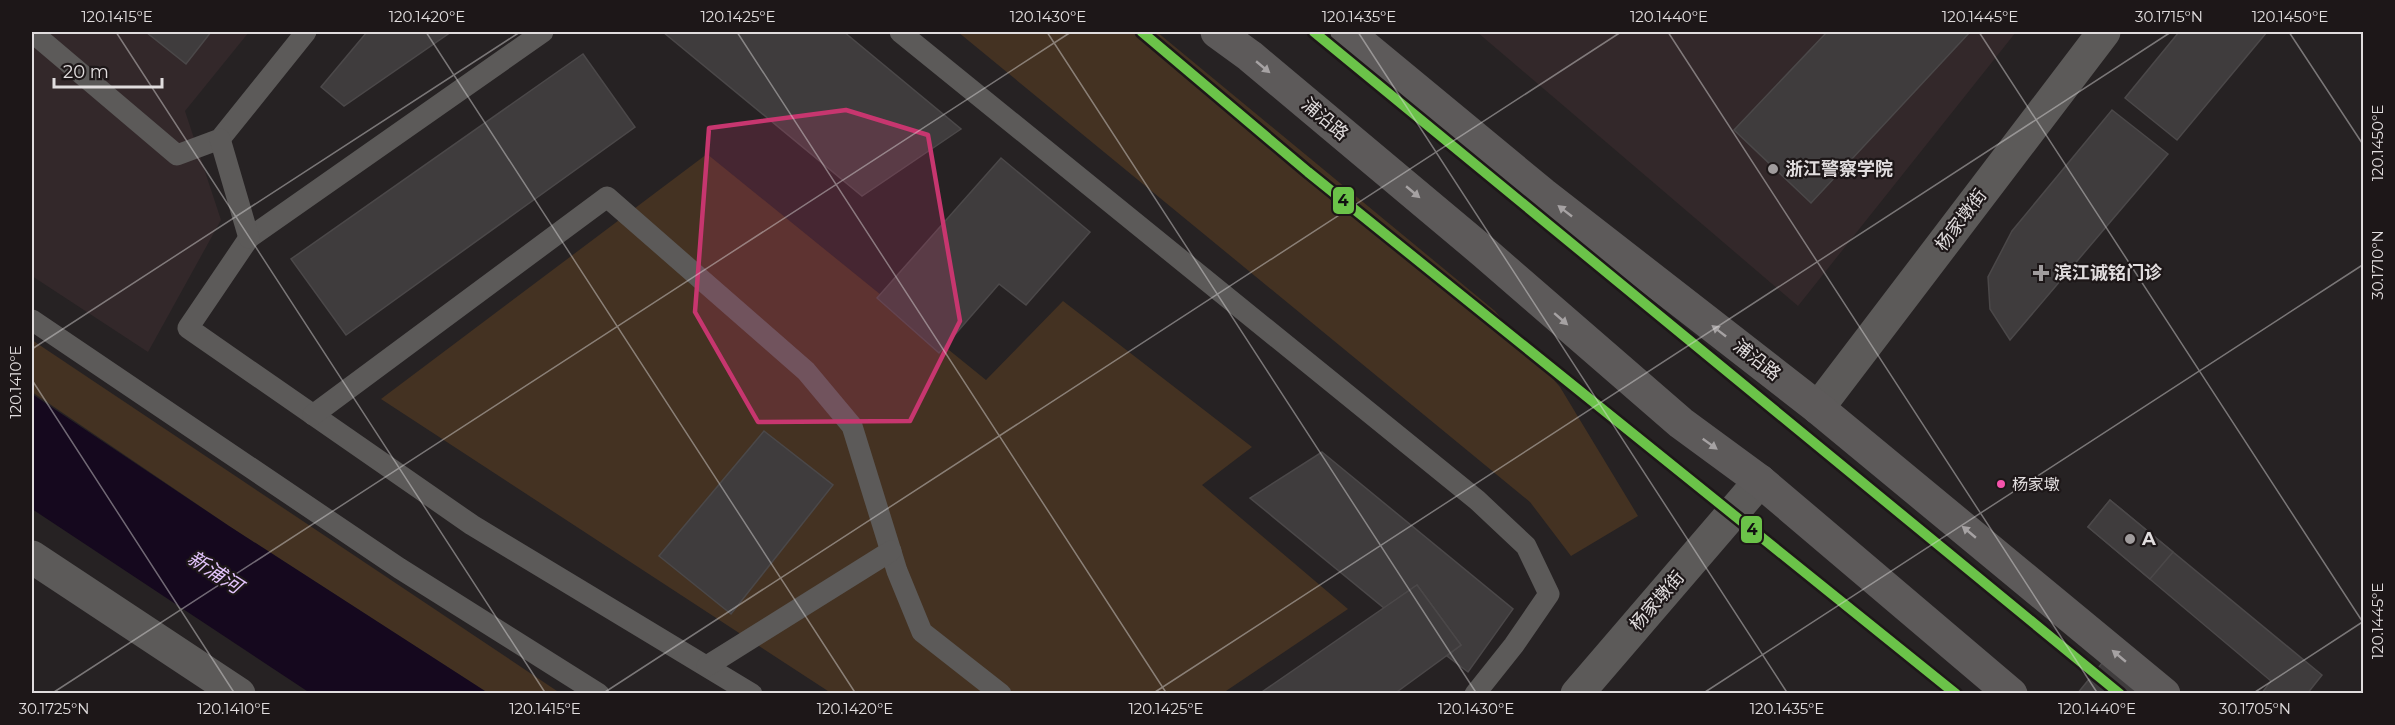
<svg xmlns="http://www.w3.org/2000/svg" width="2395" height="725" font-family="Montserrat,'Noto Sans SC',sans-serif">
	<rect width="100%" height="100%" fill="#262223"/>
	<!-- built -->
	<g fill="#33282a">
		<polygon points="32,32 249,32 185,111 221,220 148,352 32,276"/>
		<polygon points="1477,32 2016,32 1798,306"/>
	</g>
	<!-- green -->
	<g fill="#443222">
		<polygon points="958,32 1157,32 1495,311 1560,387 1638,516 1571,556 1530,502"/>
		<polygon points="707,154 986,380 1063,301 1252,447 1202,485 1348,609 1223,693 831,693 381,399"/>
		<polygon points="32,340 560,693 488,693 229,526 32,392"/>
	</g>
	<!-- water -->
	<polygon fill="#15081e" points="32,394 229,526 488,693 310,693 32,509"/>
	<!-- building -->
	<g fill="#3f3c3d" stroke="#4b4849" stroke-width="1.5">
		<polygon points="146,32 211,32 186,64"/>
		<polygon points="367,32 451,32 344,106 321,87"/>
		<polygon points="663,32 844,32 961,129 862,196"/>
		<polygon points="1827,32 1970,32 1811,203 1734,130"/>
		<polygon points="2179,32 2267,32 2177,140 2125,98"/>
		<polygon points="583,54 635,127 346,335 291,259"/>
		<polygon points="2112,110 2168,154 2010,340 1990,309 1988,277 2012,231"/>
		<polygon points="1001,158 1090,232 1026,305 999,284 939,353 877,298"/>
		<polygon points="764,431 833,485 731,614 659,556"/>
		<polygon points="1322,452 1513,609 1468,672 1447,656 1461,645 1417,585 1384,608 1250,498"/>
		<polygon points="2110,500 2322,675 2307,694 2261,694 2271,681 2088,527"/>
		<polygon points="2110,500 2173,552 2150,579 2088,527"/>
		<polygon points="1417,585 1461,645 1394,694 1259,694"/>
		<polygon points="2107,657 2152,694 2077,694"/>
	</g>
	<g fill="none" stroke-linecap="round" stroke-linejoin="round">
		<!-- service -->
		<g stroke="#5c5a59" stroke-width="21">
			<polyline points="32,32 177,155 220,139 306,32"/>
			<polyline points="543,32 249,238 188,328 472,525 752,694"/>
			<polyline points="900,32 1477,500 1526,546 1549,594 1514,645 1475,694"/>
			<polyline points="220,139 249,238"/>
			<polyline points="32,320 399,568 599,694"/>
			<polyline points="313,415 607,197 806,371 852,426 897,571 922,632 1001,694"/>
			<polyline points="707,666 891,551"/>
		</g>
		<!-- minor -->
		<g stroke="#5c5a59" stroke-width="33">
			<polyline points="1818,408 2104,32"/>
			<polyline points="32,557 239,694"/>
			<polyline points="1577,694 1760,481"/>
		</g>
		<!-- primary -->
		<g stroke="#5d5a5a" stroke-width="33">
			<polyline points="1217,32 1250,56 1485,253 1681,423 1760,481 2011,694"/>
			<polyline points="1347,32 1543,194 1818,408 2164,694"/>
		</g>
		<!-- metro-1 casing -->
		<g stroke="#1d1718" stroke-width="15">
			<g id="metro-1">
				<polyline points="1142,32 1308,172 1956,694"/>
				<polyline points="1314,32 2120,694"/>
			</g>
		</g>
		<!-- metro-1 -->
		<use href="#metro-1" stroke="#6bc349" stroke-width="10"/>
	</g>
	<!-- one-way arrows -->
	<defs><path id="oneway-solid" d="M-6-.8H1V-3.2L6.5 0L1 3.2V.8H-6Z" transform="scale(1.5)"/></defs>
	<g fill="#a6a2a3">
		<use href="#oneway-solid" transform="translate(1263 67) rotate(40)"/>
		<use href="#oneway-solid" transform="translate(1413 192) rotate(40)"/>
		<use href="#oneway-solid" transform="translate(1565 211) rotate(-142)"/>
		<use href="#oneway-solid" transform="translate(1561 319) rotate(41)"/>
		<use href="#oneway-solid" transform="translate(1719 331) rotate(-142)"/>
		<use href="#oneway-solid" transform="translate(1710 444) rotate(36)"/>
		<use href="#oneway-solid" transform="translate(1969 532) rotate(-140)"/>
		<use href="#oneway-solid" transform="translate(2119 656) rotate(-140)"/>
	</g>
	<!-- marked area -->
	<path fill="#c7366f" fill-opacity="0.2" stroke="#c7366f" stroke-width="4.5" stroke-linejoin="round" d="M 846,110 L 928,135 L 960,321 L 910,421 L 758,422 L 695,312 L 709,128 Z"/>
	<!-- ticks -->
	<path fill="none" stroke="#e1ddde" stroke-width="1.5" stroke-opacity="0.45" d="M 116,32 L 546,694M 426,32 L 856,694M 737,32 L 1167,694M 1047,32 L 1477,694M 1358,32 L 1788,694M 1668,32 L 2098,694M 1979,32 L 2364,624M 2289,32 L 2364,146M 32,349 L 520,32M 32,380 L 235,694M 51,694 L 1071,32M 602,694 L 1621,32M 1152,694 L 2171,32M 1702,694 L 2364,264M 2252,694 L 2364,621"/>
	<!-- markers -->
	<g fill="#a09c9d" stroke="#1d1718" stroke-width="2">
		<circle cx="1773" cy="169" r="6"/>
		<path d="M2038 264h6v6h6v6h-6v6h-6v-6h-6v-6h6z"/>
		<circle cx="2130" cy="539" r="6"/>
	</g>
	<circle fill="#f653ac" stroke="#1d1718" stroke-width="2" cx="2001" cy="484" r="5"/>
	<g text-anchor="middle" stroke-width="4.5" stroke-linejoin="round" paint-order="stroke">
		<!-- bus labels -->
		<g font-size="16" fill="#e1ddde" stroke="#1d1718" text-anchor="start">
			<text x="2012" y="490">杨家墩</text>
		</g>
		<!-- street labels -->
		<g font-size="18" fill="#e1ddde" stroke="#1d1718">
			<text transform="translate(1325 119) rotate(40)" y="6">浦沿路</text>
			<text transform="translate(1961 220) rotate(-53)" y="6">杨家墩街</text>
			<text transform="translate(1757 360) rotate(38)" y="6">浦沿路</text>
			<text transform="translate(1657 601) rotate(-49)" y="6">杨家墩街</text>
		</g>
		<!-- poi labels -->
		<g font-size="18" font-weight="bold" fill="#e1ddde" stroke="#1d1718" text-anchor="start">
			<text x="1785" y="175">浙江警察学院</text>
			<text x="2054" y="279">滨江诚铭门诊</text>
			<text x="2142" y="545">A</text>
		</g>
		<!-- water labels -->
		<g font-size="20" font-style="italic" fill="#e4c5fd" stroke="#1d1718">
			<text transform="translate(215 572) rotate(33)" y="7">新浦河</text>
		</g>
	</g>
	<g stroke="#1d1718" stroke-width="2">
		<rect x="1332" y="186" width="23" height="29" rx="6" fill="#6bc349"/>
		<rect x="1740" y="515" width="23" height="29" rx="6" fill="#6bc349"/>
	</g>
	<g font-size="16" text-anchor="middle" font-weight="bold" fill="#111">
		<text x="1343" y="206">4</text>
		<text x="1752" y="535">4</text>
	</g>
	<!-- border -->
	<rect width="2395" height="725" fill="none" stroke="#1d1718" stroke-width="66"/>
	<!-- scale -->
	<path d="M54 78v9h108v-9" fill="none" stroke="#e1ddde" stroke-width="3"/>
	<text x="63" y="78" font-size="18" fill="#e1ddde" stroke="#1d1718" stroke-width="4.5" paint-order="stroke">20 m</text>
	<rect x="33" y="33" width="2329" height="659" fill="none" stroke="#e1ddde" stroke-width="2"/>
	<g font-size="15" text-anchor="middle" fill="#e1ddde">
		<text x="117" y="22">120.1415°E</text>
		<text x="427" y="22">120.1420°E</text>
		<text x="738" y="22">120.1425°E</text>
		<text x="1048" y="22">120.1430°E</text>
		<text x="1359" y="22">120.1435°E</text>
		<text x="1669" y="22">120.1440°E</text>
		<text x="1980" y="22">120.1445°E</text>
		<text x="2169" y="22">30.1715°N</text>
		<text x="2290" y="22">120.1450°E</text>
		<text transform="translate(2378 143) rotate(-90)" y="5">120.1450°E</text>
		<text transform="translate(2378 265) rotate(-90)" y="5">30.1710°N</text>
		<text transform="translate(16 382) rotate(-90)" y="5">120.1410°E</text>
		<text transform="translate(2378 621) rotate(-90)" y="5">120.1445°E</text>
		<text x="54" y="714">30.1725°N</text>
		<text x="234" y="714">120.1410°E</text>
		<text x="545" y="714">120.1415°E</text>
		<text x="855" y="714">120.1420°E</text>
		<text x="1166" y="714">120.1425°E</text>
		<text x="1476" y="714">120.1430°E</text>
		<text x="1787" y="714">120.1435°E</text>
		<text x="2097" y="714">120.1440°E</text>
		<text x="2255" y="714">30.1705°N</text>
	</g>
</svg>
